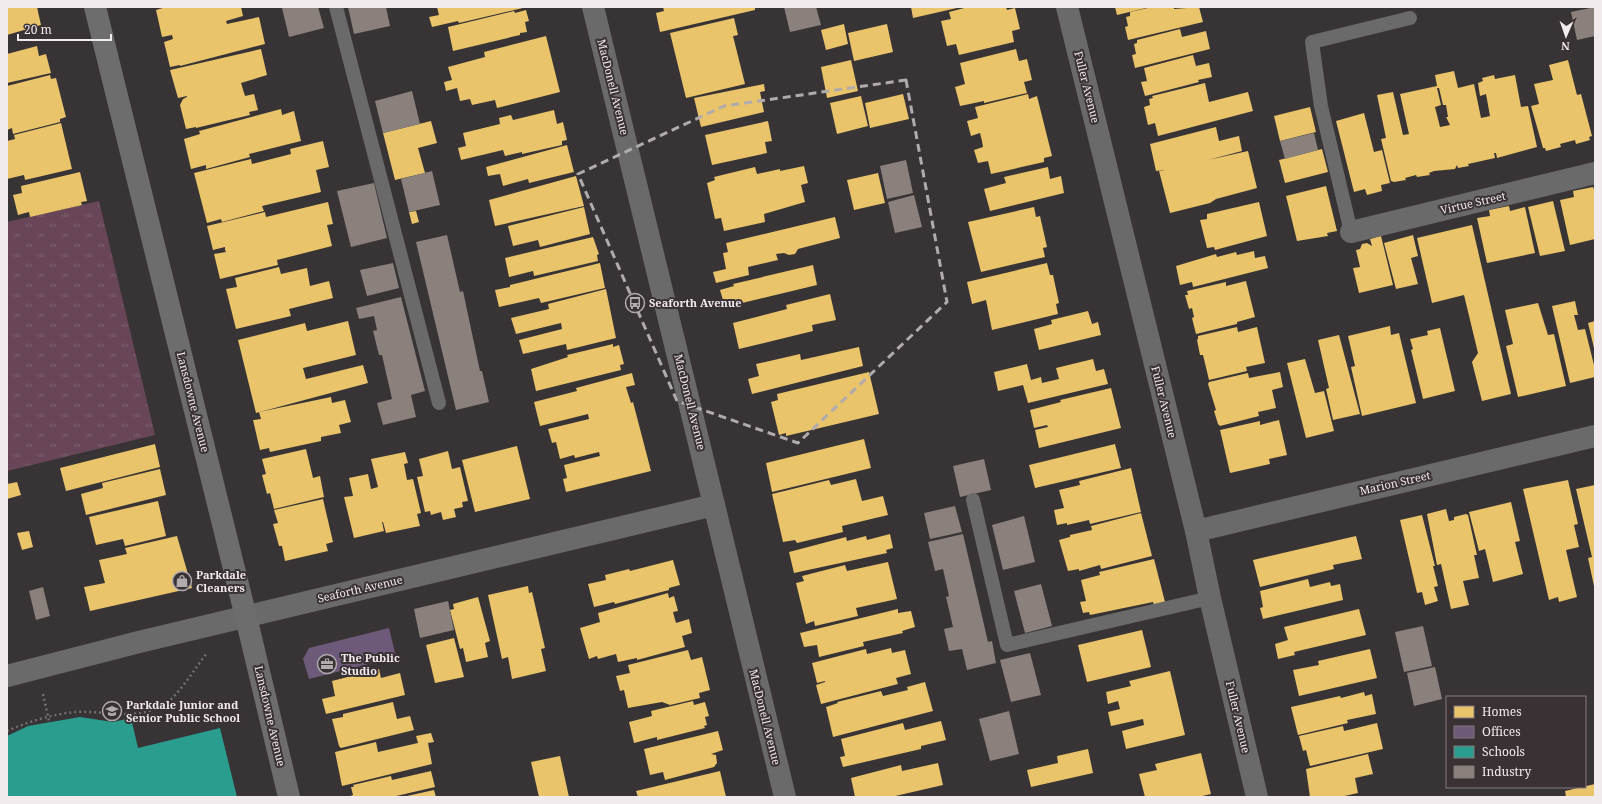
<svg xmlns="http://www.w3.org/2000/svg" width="1602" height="804" font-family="'Noto Serif',serif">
	<defs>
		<pattern id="grass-tufts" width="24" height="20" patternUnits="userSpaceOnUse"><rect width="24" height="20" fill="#684657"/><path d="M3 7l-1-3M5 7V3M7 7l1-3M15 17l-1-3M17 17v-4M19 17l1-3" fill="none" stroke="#7e616f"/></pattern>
	</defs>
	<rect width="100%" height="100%" fill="#383335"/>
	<!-- grass -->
	<polygon fill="url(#grass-tufts)" points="99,201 155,435 7,471 7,222"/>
	<!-- homes -->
	<g fill="#e9c46a" fill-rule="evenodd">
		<polygon points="7,7 37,7 41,25 7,35"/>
		<polygon points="166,7 241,7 243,16 226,21 227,24 259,17 265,44 180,66 180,65 170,67 164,42 173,39 172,35 162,37 156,10"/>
		<polygon points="437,7 523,7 523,8 459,23 458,21 432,27 429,17 439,15"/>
		<polygon points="663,7 755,7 755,10 660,32 656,13 664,11"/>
		<polygon points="911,7 957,7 957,8 913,18"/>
		<polygon points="968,7 1006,7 1007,10 1015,8 1020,29 1012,31 1014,42 959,55 956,44 947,46 941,21 951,19 949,12"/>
		<polygon points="1115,7 1146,7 1146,8 1117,15"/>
		<polygon points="1152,7 1174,7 1174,9 1199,7 1203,22 1128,40 1125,27 1128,26 1126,17 1130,16 1130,12"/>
		<polygon points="526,10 529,21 525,22 527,32 520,33 520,35 453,51 448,27 514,11 515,13"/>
		<polygon points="734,18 738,35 733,36 745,84 686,98 670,33"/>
		<polygon points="844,24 848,44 826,50 821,30"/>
		<polygon points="887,24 893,52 854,61 848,33"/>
		<polygon points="1180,29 1182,37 1206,31 1210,49 1135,68 1132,55 1136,54 1134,44 1137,43 1137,40"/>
		<polygon points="546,36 560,92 497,108 495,100 472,105 470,99 460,101 457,88 446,91 444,82 452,80 448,67 485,57 484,52"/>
		<polygon points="37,46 39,56 46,54 51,73 7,83 7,54"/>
		<polygon points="261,49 267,75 241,83 245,96 254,94 258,110 249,112 250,115 196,128 196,127 186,129 180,105 183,99 187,97 187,96 178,98 170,70"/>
		<polygon points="1016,49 1019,61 1027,59 1032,80 1024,82 1027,93 984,103 984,101 960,106 955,87 965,84 960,63"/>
		<polygon points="1193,55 1196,66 1209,63 1212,77 1198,80 1199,82 1145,96 1141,82 1147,81 1144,68"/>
		<polygon points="851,60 858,91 827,98 821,67"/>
		<polygon points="1568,60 1577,95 1581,94 1592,136 1589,137 1590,140 1576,144 1575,140 1560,144 1561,147 1546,151 1545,148 1543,148 1531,106 1539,104 1534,84 1553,80 1549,65"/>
		<path d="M 1454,71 L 1458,88 L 1474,84 L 1481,118 L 1490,116 L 1486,94 L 1480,96 L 1478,83 L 1483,81 L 1482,78 L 1494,75 L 1495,79 L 1515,75 L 1521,107 L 1528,106 L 1537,147 L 1497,158 L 1496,153 L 1494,153 L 1495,158 L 1468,164 L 1469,166 L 1458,168 L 1457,165 L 1455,169 L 1434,171 L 1429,173 L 1430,175 L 1417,177 L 1416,175 L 1405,178 L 1406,180 L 1394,182 L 1391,181 L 1381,139 L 1386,138 L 1377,95 L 1393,92 L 1403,135 L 1409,134 L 1400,94 L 1437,86 L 1435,75 ZM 1437,88 L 1439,88 L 1443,105 L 1446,105 L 1448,117 L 1446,117 L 1450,125 L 1440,127 L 1435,107 L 1441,105 Z"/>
		<polygon points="50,75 51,79 56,78 66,117 60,119 60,122 13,134 12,128 7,130 7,86"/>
		<polygon points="1205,83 1209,102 1248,92 1253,111 1158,136 1155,123 1148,125 1144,107 1150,105 1149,99 1153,98 1152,96"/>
		<polygon points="764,84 765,91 760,92 764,112 701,127 694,98"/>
		<polygon points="903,94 909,119 870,128 865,103"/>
		<polygon points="1028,94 1029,99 1037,96 1052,156 1044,158 1044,162 991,174 988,161 978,163 974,150 983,147 982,141 980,133 971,136 967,121 978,118 975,107"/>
		<polygon points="861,96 868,126 837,134 830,103"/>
		<polygon points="1310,107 1316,132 1280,141 1274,116"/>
		<polygon points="281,109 282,115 294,111 301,141 249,154 250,157 206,169 206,165 191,169 184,139 200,134 199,131"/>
		<polygon points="554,110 557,124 563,122 567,140 562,141 562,145 522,154 522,152 505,156 503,150 461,160 458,148 466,146 463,133 500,124 499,118 511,115 513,120"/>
		<polygon points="1364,113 1374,152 1382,150 1390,183 1381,185 1382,191 1367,195 1365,189 1354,192 1336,121"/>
		<polygon points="431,121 437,143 418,148 425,173 395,180 383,133"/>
		<polygon points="768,121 772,141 765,142 767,153 712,165 705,135"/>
		<polygon points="61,123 72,169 25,180 24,175 7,179 7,141 15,139 14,135"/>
		<polygon points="1216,127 1219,141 1239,136 1242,151 1208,160 1248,151 1257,188 1216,199 1210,203 1170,213 1159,171 1165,170 1156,171 1150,144"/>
		<polygon points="323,141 329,167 316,170 321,192 262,206 264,211 222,222 221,219 207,223 194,173 251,159 252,164 291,154 290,149"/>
		<polygon points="567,145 574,172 529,183 528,179 503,186 500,174 488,176 486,167"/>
		<polygon points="1322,149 1328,172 1285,183 1279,160"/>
		<polygon points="804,166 808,183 801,185 805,202 764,214 765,222 724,231 721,218 715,219 707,183 715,180 714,177 755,167 757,174 780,169 780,171"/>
		<polygon points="1048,167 1050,179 1061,176 1064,193 990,211 984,189 1006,183 1004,177"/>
		<polygon points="80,172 87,201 81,202 82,205 30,217 29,212 18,215 13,195 22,193 21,186"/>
		<polygon points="878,173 885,203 854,210 847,180"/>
		<polygon points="576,176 584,206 495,226 489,200"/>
		<polygon points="1326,186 1337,231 1327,233 1328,236 1297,241 1286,196"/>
		<polygon points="1593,187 1595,192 1595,239 1570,245 1560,200 1574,197 1573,191"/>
		<polygon points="1553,201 1565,251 1540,256 1528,207"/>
		<polygon points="328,202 333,224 327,225 332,246 277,260 278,265 220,279 214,254 226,252 225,250 225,247 213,250 207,226 265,212 266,217"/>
		<polygon points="1259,202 1267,236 1215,250 1214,247 1207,248 1200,220 1207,219 1207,214"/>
		<polygon points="1509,206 1510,211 1525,207 1535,253 1487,263 1477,218 1490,216 1489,210"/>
		<polygon points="584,207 590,234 540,247 538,240 513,246 508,226"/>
		<polygon points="1034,207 1036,217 1040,216 1047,247 1043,248 1045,257 981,272 968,222"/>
		<polygon points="416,211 419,222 412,224 409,212"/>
		<polygon points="835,217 840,238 798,249 795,254 789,255 784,253 776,254 778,260 748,267 749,275 716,283 713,272 726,269 723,253 728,252 726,243"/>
		<polygon points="1472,225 1511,394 1482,401 1472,362 1478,353 1464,295 1432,303 1417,238"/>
		<polygon points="1413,235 1418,256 1411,258 1418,284 1396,289 1384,243"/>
		<polygon points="1381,236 1393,285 1359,293 1353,268 1360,267 1356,250 1360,249 1362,244 1367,243 1372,246 1370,239"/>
		<polygon points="593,237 599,254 597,255 598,261 534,276 533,271 509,277 505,258"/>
		<polygon points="1254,251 1255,258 1265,256 1268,268 1193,287 1192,282 1180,285 1176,266 1216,254 1217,257 1236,252 1237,255"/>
		<polygon points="600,263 605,288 541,303 539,298 499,307 495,290 510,287 510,285"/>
		<polygon points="1047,263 1050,275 1053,275 1059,303 1056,304 1058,314 992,330 986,300 972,304 967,282"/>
		<polygon points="813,265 817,285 725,307 720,290 734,286 733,284"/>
		<polygon points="279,267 281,274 307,268 310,286 329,281 333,298 289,309 291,316 236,329 226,289 237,287 235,278"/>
		<polygon points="1246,281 1255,317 1237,322 1237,324 1196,334 1192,318 1194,317 1192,308 1189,309 1185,295 1188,295 1187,291 1226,282 1226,286"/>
		<polygon points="606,289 616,338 567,350 566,344 523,354 519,340 562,329 561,323 516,334 511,318 549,309 548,304"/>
		<polygon points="830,294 836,320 812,325 813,331 739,349 733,323 787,309 786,305"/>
		<polygon points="1575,301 1578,315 1574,315 1578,330 1585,329 1595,369 1595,377 1570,383 1552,306"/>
		<polygon points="1538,303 1548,335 1554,334 1566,386 1518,397 1506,346 1513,344 1505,310"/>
		<polygon points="1088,311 1092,324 1098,322 1101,335 1039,350 1034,329 1052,324 1051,320"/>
		<polygon points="348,321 356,355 303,368 306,379 363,365 368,383 256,413 238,340 305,323 307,331"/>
		<polygon points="1595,321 1595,348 1594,348 1588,323"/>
		<polygon points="1390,326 1391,335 1399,333 1416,403 1362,416 1351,367 1355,366 1348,336"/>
		<polygon points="1237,327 1238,332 1257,327 1265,363 1246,367 1247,371 1209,380 1203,355 1200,355 1197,340 1198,339 1198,336"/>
		<polygon points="1440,328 1455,391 1423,399 1411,350 1413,349 1410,339 1428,335 1427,331"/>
		<polygon points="1339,335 1360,414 1333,420 1326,389 1329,388 1318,340"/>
		<polygon points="613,344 613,347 619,345 624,364 620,365 621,370 536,391 531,369 568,357 567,355"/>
		<polygon points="859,347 863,366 752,394 748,379 759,376 756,364 800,354 801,360"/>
		<polygon points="1093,359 1096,371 1104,369 1108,384 1028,403 1023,385 998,391 994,372 1027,364 1031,380 1041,377 1042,383 1059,379 1056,368"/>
		<polygon points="1305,359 1315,393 1324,391 1334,431 1306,438 1287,363"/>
		<polygon points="869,372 879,414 786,436 786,433 779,435 771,402 778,400 777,394"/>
		<polygon points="1280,372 1283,387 1272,390 1276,408 1258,412 1259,416 1220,426 1218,424 1214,411 1216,410 1208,384 1209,382 1248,373 1249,378"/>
		<polygon points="632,373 635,385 626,387 631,403 633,402 651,471 566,492 563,479 567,478 564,465 600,456 599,452 575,458 574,455 560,459 556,442 552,443 548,429 589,419 588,414 540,426 534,402 577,391 576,388"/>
		<polygon points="1111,388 1121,428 1039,448 1035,430 1048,427 1047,425 1034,428 1030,410 1061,402 1060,400"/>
		<polygon points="331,397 332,403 345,400 351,422 339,425 341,433 321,437 321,441 270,452 269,448 260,450 253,420 261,419 259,412"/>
		<polygon points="1279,420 1287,455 1269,459 1270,464 1230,473 1220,430 1260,421 1260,425"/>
		<polygon points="864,439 871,468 772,492 766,463"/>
		<polygon points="155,444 160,467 66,491 60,468"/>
		<polygon points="1115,444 1121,468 1035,488 1029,465"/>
		<polygon points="517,446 530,499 475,512 462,460"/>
		<polygon points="306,449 313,478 320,476 324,497 274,509 270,493 267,494 262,475 266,474 262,459"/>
		<polygon points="448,451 452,469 460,467 468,501 462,502 463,507 454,509 456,517 443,520 441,512 431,515 430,511 425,512 417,477 423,476 419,459"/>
		<polygon points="405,452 408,463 404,464 407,480 413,479 421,513 417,514 420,526 386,533 383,522 382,522 384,531 354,538 344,497 353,496 349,478 368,474 371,489 378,487 371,459"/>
		<polygon points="1131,468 1141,512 1090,524 1089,520 1067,525 1067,523 1057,525 1054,510 1064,508 1059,490 1080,485 1079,481"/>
		<polygon points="160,469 166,495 86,515 81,494 103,488 102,483"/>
		<polygon points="856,479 862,501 883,496 888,515 842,526 843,532 797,543 795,540 783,542 772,494 829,480 831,485"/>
		<polygon points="1568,480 1578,524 1574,525 1579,547 1566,550 1577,597 1559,602 1558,597 1549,600 1523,489"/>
		<polygon points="17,482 21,495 7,499 7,484"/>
		<polygon points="1595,485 1595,586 1594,586 1588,558 1592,557 1576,489"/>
		<polygon points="323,499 333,542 326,544 328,551 285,561 282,546 279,546 273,524 278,523 274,510"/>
		<polygon points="158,501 166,536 125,546 123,539 96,545 89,517"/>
		<polygon points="1511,502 1520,541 1515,542 1523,574 1493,582 1485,549 1479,551 1469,512"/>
		<polygon points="1446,509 1449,521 1454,520 1454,517 1466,514 1468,515 1477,555 1474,555 1479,578 1463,581 1469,605 1451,609 1441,564 1437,565 1427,514"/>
		<polygon points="1141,513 1152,556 1101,569 1100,565 1079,571 1079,569 1068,571 1059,540 1070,537 1070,535 1092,530 1091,526"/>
		<polygon points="1422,515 1435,566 1433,566 1438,586 1434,587 1438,601 1425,605 1422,592 1417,593 1400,520"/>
		<polygon points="29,531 33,547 22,550 17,533"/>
		<polygon points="890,534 893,548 886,550 887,553 794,573 789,552 846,537 847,541 866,536 867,540"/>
		<polygon points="177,536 192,588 90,611 84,587 105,583 99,560 127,554 125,548"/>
		<polygon points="1356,536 1362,559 1333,565 1334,569 1260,587 1253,560"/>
		<polygon points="1154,559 1165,602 1154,605 1153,602 1090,615 1089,612 1083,613 1080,602 1086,601 1081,580 1100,575 1099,572"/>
		<polygon points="673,560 680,585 669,588 669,590 615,604 614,602 594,607 588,584 606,580 605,575 629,569 630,571"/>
		<polygon points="888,562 897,599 856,608 858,616 815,626 814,621 806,624 796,583 804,581 802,576 845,565 847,571"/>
		<polygon points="1308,579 1310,587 1330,582 1331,586 1340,584 1343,600 1263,619 1260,608 1263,607 1260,591"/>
		<polygon points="528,586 529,593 532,592 545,648 541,649 546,671 512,679 508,657 502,659 488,595"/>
		<polygon points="668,593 669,598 674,596 678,611 673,612 676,623 689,619 692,633 682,636 685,647 637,660 637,658 618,662 616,654 598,659 597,656 589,659 580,628 600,622 598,613"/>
		<polygon points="478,597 490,641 485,643 488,657 466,662 463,648 460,649 450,610 454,609 453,604"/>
		<polygon points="898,609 898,613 911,611 915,627 902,631 903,633 863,642 864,646 819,657 817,645 804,647 800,633"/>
		<polygon points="1359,609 1366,635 1294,652 1295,655 1278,659 1275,644 1288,640 1284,627"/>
		<polygon points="1142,630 1151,667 1087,682 1078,645"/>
		<polygon points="454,638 464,677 435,683 426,645"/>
		<polygon points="891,648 892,653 905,650 911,674 896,678 898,684 821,704 816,685 825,682 825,681 817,683 812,663 866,649 867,654"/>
		<polygon points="1370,649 1377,678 1299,696 1293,670 1319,665 1318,661"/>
		<polygon points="688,650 691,660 702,657 710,690 699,693 700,698 670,705 662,702 628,708 624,690 620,691 616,676 630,673 628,665"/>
		<polygon points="379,669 381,678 400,673 405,695 326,714 322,699 335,696 332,681"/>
		<polygon points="1170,671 1185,735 1126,749 1122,731 1144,725 1143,719 1111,726 1108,712 1120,709 1118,701 1108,704 1106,692 1131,686 1129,681"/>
		<polygon points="925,682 933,711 833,737 826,707 838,703 837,702 881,691 883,696 908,690 907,687"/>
		<polygon points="1364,692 1365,696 1372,694 1376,714 1347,720 1348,723 1298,735 1291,707 1340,696 1341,698"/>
		<polygon points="693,701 694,705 705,702 709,716 705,717 707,725 704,726 705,728 657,740 657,737 634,743 629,722 652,716 651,711"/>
		<polygon points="393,702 397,719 410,716 414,730 341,748 339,746 332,719 343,717 343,714"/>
		<polygon points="941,721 946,740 921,746 921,749 843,767 840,757 845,756 841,739 903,723 905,730"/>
		<polygon points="1377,723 1383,749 1310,766 1306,750 1303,751 1299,736 1343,726 1344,731"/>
		<polygon points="718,731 723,750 711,754 716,755 717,763 714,767 665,780 663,772 650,775 644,749"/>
		<polygon points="431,733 434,742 428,743 432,764 342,786 335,752 376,742 378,752 418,743 416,736"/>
		<polygon points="1088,749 1093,773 1031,787 1027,770 1058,763 1057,756"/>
		<polygon points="1201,753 1211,794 1198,797 1145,797 1139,774 1157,770 1155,764"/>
		<polygon points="1368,754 1373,774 1355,778 1358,793 1340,797 1310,797 1306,769"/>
		<polygon points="560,756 569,797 539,797 531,762"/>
		<polygon points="938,763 943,785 891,797 855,797 851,778 901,765 902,771"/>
		<polygon points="431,771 435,787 392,797 348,797 353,795 351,787 354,787 353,785 391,776 392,780"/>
		<polygon points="720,771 726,797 638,797 636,791"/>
		<polygon points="1595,784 1595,797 1566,797 1565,791"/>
		<polygon points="434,790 436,797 407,797 407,796"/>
	</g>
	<!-- offices -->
	<polygon fill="#6d597a" points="389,628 396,657 309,679 303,659 309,648"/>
	<!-- schools -->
	<polygon fill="#2a9d8f" points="80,717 113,722 131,718 138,748 220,728 237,797 7,797 7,736 28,726"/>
	<!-- industry -->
	<g fill="#8a817c">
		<polygon points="318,7 324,28 289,37 282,8"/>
		<polygon points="348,7 386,7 390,26 354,34"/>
		<polygon points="784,7 816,7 821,25 790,32"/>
		<polygon points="1595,7 1595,36 1577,40 1571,12"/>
		<polygon points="412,91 420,124 383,133 375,101"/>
		<polygon points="1314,133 1318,150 1285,159 1280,141"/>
		<polygon points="906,160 913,193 887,199 880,166"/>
		<polygon points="432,171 440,205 409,212 401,179"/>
		<polygon points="374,183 387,238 351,247 337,191"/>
		<polygon points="914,195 922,227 895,233 888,202"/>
		<polygon points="447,235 460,292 463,291 480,371 482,371 489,402 456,410 416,242"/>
		<polygon points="393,263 399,288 367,296 360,270"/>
		<polygon points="401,297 425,391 411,395 416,417 383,425 377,403 392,399 382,355 379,355 373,331 377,330 374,316 359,319 356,308"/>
		<polygon points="984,459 991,490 960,497 953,466"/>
		<polygon points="955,506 962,532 930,539 924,513"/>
		<polygon points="1024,516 1035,562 1003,570 992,525"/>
		<polygon points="963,534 988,642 992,641 996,663 967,670 962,649 949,651 944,629 953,627 946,597 949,596 943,569 935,571 928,542"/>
		<polygon points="1041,584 1052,626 1025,633 1014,591"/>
		<polygon points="43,587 50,616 36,620 29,591"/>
		<polygon points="448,601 454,630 420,638 414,609"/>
		<polygon points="1423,626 1432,666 1404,672 1395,632"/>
		<polygon points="1030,653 1041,695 1011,702 1000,660"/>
		<polygon points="1435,667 1442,699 1414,706 1407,673"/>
		<polygon points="1009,711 1019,754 990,761 979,719"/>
	</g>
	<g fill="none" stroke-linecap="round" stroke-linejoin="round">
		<!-- path -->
		<g stroke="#706f70" stroke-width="2.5" stroke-dasharray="2 3" stroke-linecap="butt">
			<polyline points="43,694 49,721"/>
			<path d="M 7,731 C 27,722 53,714 75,712 C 106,710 136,722 165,704 C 178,696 196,667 206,654"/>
		</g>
		<!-- lane -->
		<g stroke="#6a6a6b" stroke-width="14">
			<polyline points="336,7 439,403"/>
			<polyline points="1351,232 1321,106 1312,42 1410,18"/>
			<polyline points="973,500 1007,645 1210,598"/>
		</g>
		<!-- street -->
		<g stroke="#6a6a6b" stroke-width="22">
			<polyline points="593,7 785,797"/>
			<polyline points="1067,7 1196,531 1210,598 1257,797"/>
			<polyline points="1351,232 1595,173"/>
			<polyline points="1196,531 1595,436"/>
			<polyline points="7,676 139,642 714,505"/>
		</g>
		<!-- secondary -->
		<polyline stroke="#6d6d6d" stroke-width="22" points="95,7 246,617 289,797"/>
	</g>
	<!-- marked area -->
	<path fill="none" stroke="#b0abad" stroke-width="3" stroke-dasharray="8 5" stroke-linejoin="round" d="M 906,80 L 947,302 L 798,443 L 677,401 L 578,174 L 724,106 Z"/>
	<!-- icons -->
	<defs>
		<g id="bus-ring" transform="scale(1)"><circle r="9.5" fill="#3a3135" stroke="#b0abad" stroke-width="1.5"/><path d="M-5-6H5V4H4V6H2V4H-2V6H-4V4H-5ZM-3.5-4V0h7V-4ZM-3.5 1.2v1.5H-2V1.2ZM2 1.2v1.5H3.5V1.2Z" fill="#b0abad"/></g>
		<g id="shop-ring" transform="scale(1)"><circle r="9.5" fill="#3a3135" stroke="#b0abad" stroke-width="1.5"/><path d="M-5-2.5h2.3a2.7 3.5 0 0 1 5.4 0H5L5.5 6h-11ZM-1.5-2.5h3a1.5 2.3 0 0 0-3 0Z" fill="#b0abad"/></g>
		<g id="office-ring" transform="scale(1)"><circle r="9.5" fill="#3a3135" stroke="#b0abad" stroke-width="1.5"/><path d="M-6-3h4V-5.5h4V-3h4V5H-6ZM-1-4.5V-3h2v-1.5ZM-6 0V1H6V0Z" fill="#b0abad"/></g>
		<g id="school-ring" transform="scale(1)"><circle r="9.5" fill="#3a3135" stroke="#b0abad" stroke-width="1.5"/><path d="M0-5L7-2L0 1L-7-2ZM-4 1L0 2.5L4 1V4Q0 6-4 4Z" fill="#b0abad"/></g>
	</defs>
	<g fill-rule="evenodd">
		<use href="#bus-ring" x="635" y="303"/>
		<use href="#shop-ring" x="182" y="581"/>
		<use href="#office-ring" x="327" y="664"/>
		<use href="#school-ring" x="112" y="711"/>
	</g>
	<g text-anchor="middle" stroke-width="4" stroke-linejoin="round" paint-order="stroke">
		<!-- street labels -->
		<g font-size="11" fill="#f1ebed" stroke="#3a3135">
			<text transform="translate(613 87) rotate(76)" y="4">MacDonell Avenue</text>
			<text transform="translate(1087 87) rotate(76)" y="4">Fuller Avenue</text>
			<text transform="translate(1473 203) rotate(-13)" y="4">Virtue Street</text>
			<text transform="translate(193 402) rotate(76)" y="4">Lansdowne Avenue</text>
			<text transform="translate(690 402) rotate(76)" y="4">MacDonell Avenue</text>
			<text transform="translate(1164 402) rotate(76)" y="4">Fuller Avenue</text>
			<text transform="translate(1395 483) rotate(-13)" y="4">Marion Street</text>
			<text transform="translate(360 589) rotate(-13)" y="4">Seaforth Avenue</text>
			<text transform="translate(270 716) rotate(77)" y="4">Lansdowne Avenue</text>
			<text transform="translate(765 717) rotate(76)" y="4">MacDonell Avenue</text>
			<text transform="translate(1238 717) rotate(77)" y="4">Fuller Avenue</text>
		</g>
		<!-- poi labels -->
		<g font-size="11" font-weight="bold" fill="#f1ebed" stroke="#3a3135" text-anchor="start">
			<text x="649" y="307">Seaforth Avenue</text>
			<text x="196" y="579">Parkdale<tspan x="196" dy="13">Cleaners</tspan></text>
			<text x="341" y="662">The Public<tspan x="341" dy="13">Studio</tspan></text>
			<text x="126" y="709">Parkdale Junior and<tspan x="126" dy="13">Senior Public School</tspan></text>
		</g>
	</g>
	<!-- border -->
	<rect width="1602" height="804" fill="none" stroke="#f1ebed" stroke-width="16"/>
	<!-- legend -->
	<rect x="1446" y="696" width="140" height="92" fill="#3a3135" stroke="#837b7f"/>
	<rect x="1454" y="706" width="20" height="12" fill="#e9c46a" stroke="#837b7f"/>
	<text x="1482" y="716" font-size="12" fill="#f1ebed">Homes</text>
	<rect x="1454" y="726" width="20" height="12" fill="#6d597a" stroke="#837b7f"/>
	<text x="1482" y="736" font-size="12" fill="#f1ebed">Offices</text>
	<rect x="1454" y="746" width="20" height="12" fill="#2a9d8f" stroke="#837b7f"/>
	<text x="1482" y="756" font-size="12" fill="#f1ebed">Schools</text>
	<rect x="1454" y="766" width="20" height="12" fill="#8a817c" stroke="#837b7f"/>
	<text x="1482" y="776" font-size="12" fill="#f1ebed">Industry</text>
	<!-- north arrow -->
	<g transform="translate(1566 36) rotate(182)" stroke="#3a3135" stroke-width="3" paint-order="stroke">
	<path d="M0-3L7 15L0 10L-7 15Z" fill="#f1ebed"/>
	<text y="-6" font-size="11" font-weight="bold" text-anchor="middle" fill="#f1ebed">N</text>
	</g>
	<!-- scale -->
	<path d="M18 34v6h93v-6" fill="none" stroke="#f1ebed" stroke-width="2"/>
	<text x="24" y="34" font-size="12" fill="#f1ebed" stroke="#3a3135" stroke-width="3" paint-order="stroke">20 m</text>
</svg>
